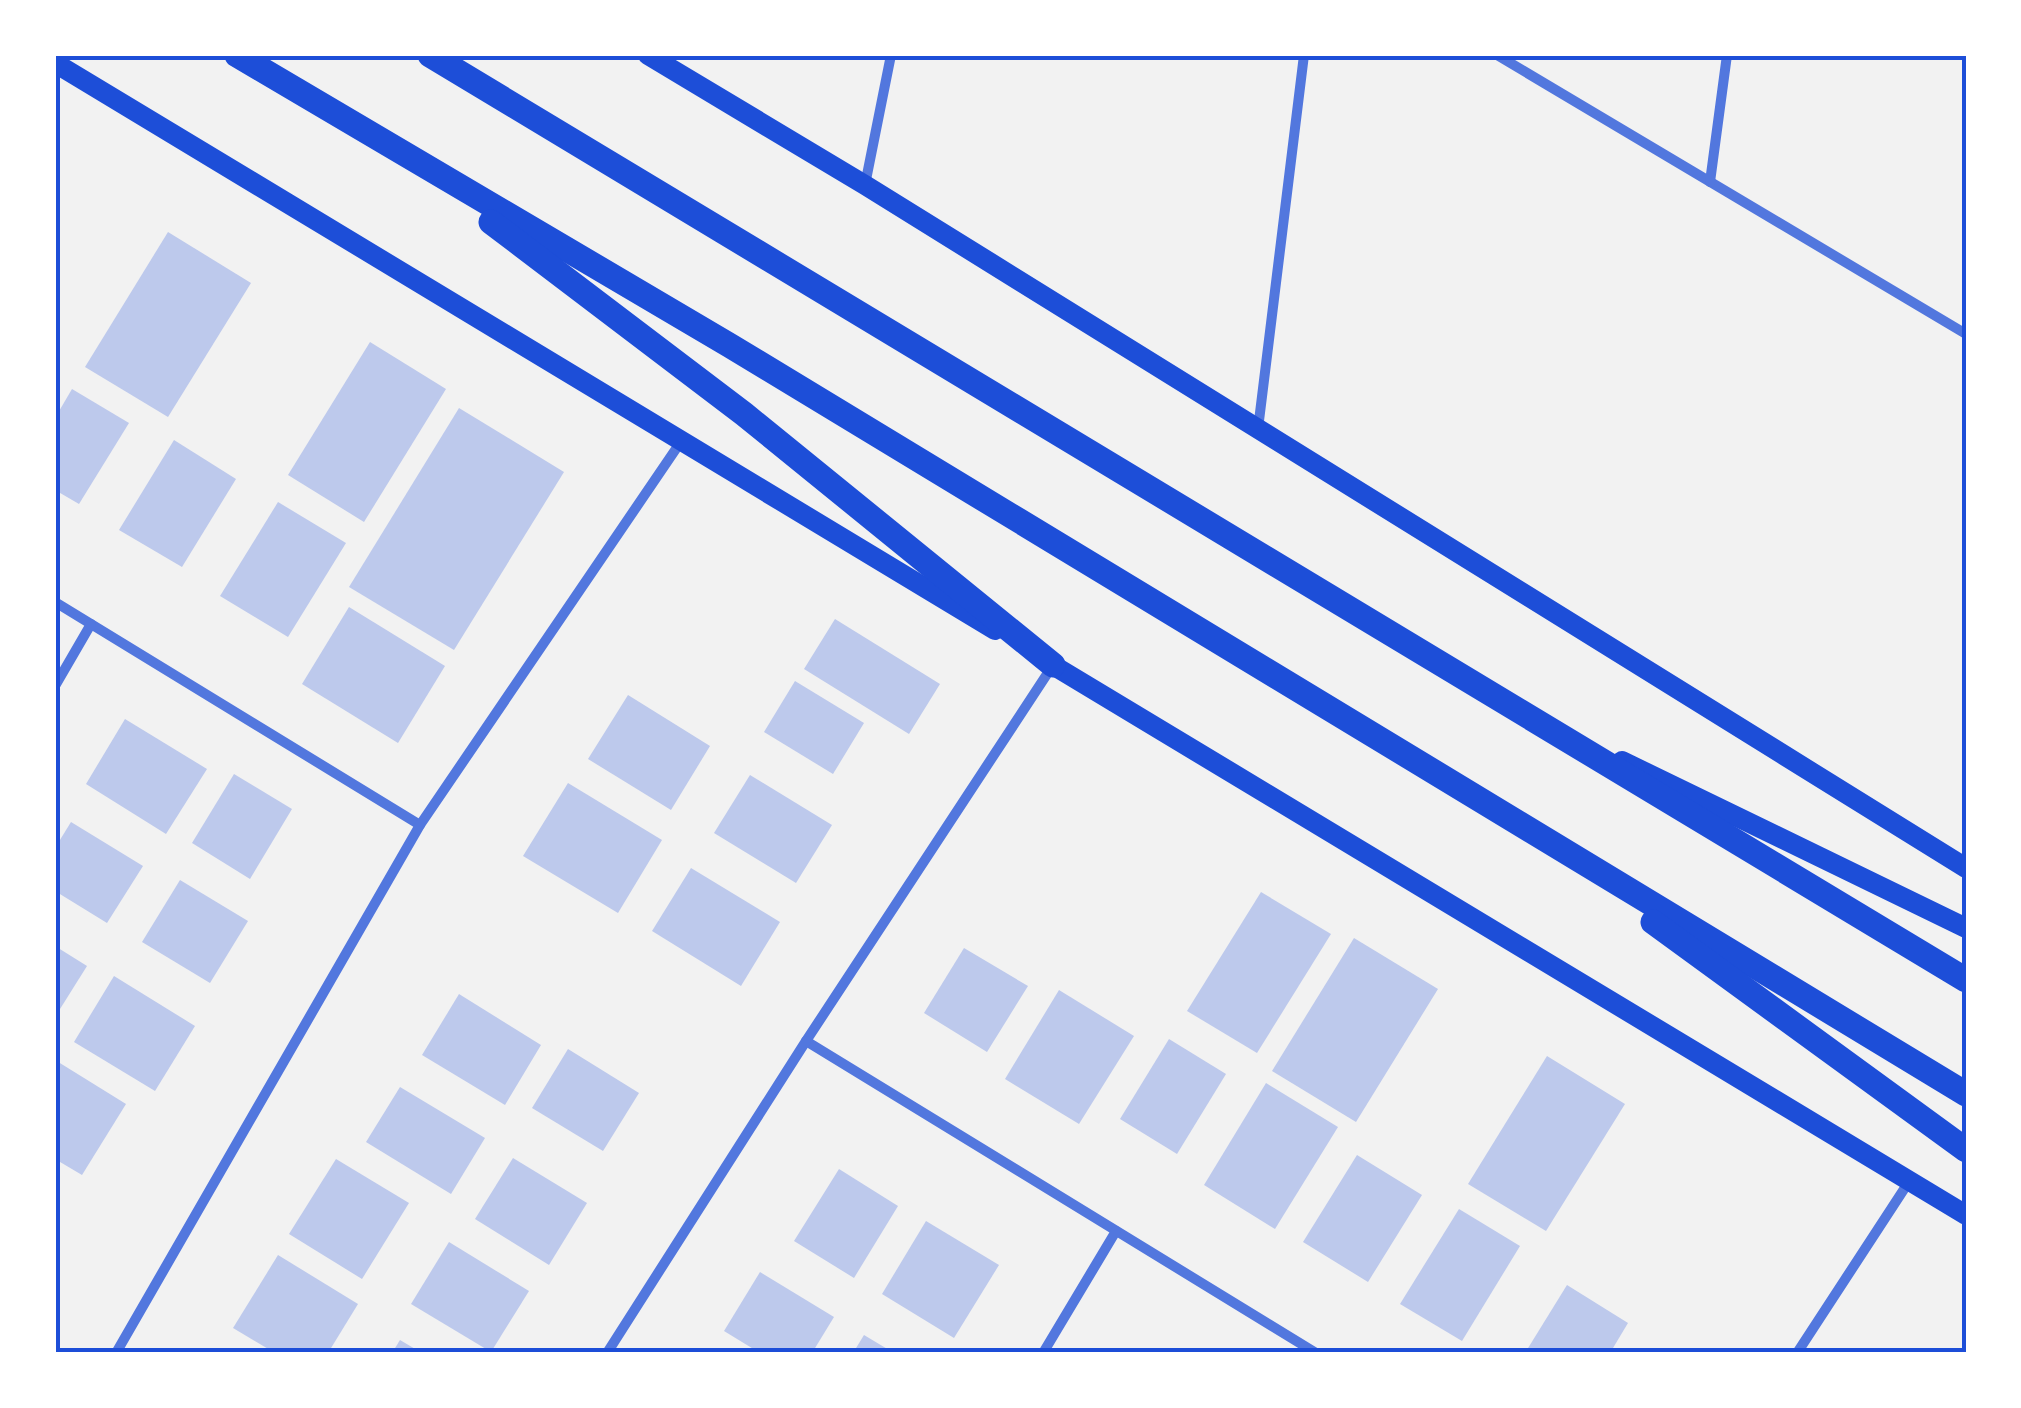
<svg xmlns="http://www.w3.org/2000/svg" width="2021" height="1408" font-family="Lora,serif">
	<rect width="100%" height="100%" fill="#f2f2f2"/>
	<!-- building -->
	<g fill="#bdc9ec">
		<polygon points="168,232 251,283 168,417 85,367"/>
		<polygon points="370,342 446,389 364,522 288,475"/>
		<polygon points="72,389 129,423 79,504 55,490 55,418"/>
		<polygon points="459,408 564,472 454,650 349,587"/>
		<polygon points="174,440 236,479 182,567 119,530"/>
		<polygon points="278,502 346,543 288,637 220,596"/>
		<polygon points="349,607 445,666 398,743 302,684"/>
		<polygon points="835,619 940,684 909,734 804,669"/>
		<polygon points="795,681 864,723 833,774 764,732"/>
		<polygon points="628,695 710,746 671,810 588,759"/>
		<polygon points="125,719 207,769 166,834 86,784"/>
		<polygon points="234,774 292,809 250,879 192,843"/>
		<polygon points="750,775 832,825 796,883 714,833"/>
		<polygon points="568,783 662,840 618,913 523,856"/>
		<polygon points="71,822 143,866 107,923 55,891 55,848"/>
		<polygon points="691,868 780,922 741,986 652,931"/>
		<polygon points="180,880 248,921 210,983 142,942"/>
		<polygon points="1261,892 1331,934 1257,1053 1187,1011"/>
		<polygon points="1354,938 1438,989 1356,1122 1272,1071"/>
		<polygon points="55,946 87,966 55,1017"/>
		<polygon points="964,948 1028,986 987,1052 924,1013"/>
		<polygon points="114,976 195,1026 155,1091 74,1042"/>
		<polygon points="1059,990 1134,1036 1079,1124 1005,1079"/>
		<polygon points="459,994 541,1045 505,1105 422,1055"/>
		<polygon points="1169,1039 1226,1074 1177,1154 1120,1119"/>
		<polygon points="568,1049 639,1093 603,1151 532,1108"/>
		<polygon points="1547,1056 1625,1104 1546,1231 1468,1184"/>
		<polygon points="55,1060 126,1104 82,1175 55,1159"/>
		<polygon points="1266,1083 1338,1127 1275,1229 1204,1185"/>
		<polygon points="400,1087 485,1138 451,1194 366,1142"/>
		<polygon points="1357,1155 1422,1195 1368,1282 1303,1242"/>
		<polygon points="513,1158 587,1203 549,1265 475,1219"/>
		<polygon points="336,1159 409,1203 362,1279 289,1234"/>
		<polygon points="839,1169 898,1206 854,1278 794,1241"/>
		<polygon points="1459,1209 1520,1246 1462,1341 1400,1304"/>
		<polygon points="926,1221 999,1265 954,1338 882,1294"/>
		<polygon points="449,1242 529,1291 491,1352 411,1304"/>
		<polygon points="278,1255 358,1304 328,1353 275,1353 233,1328"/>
		<polygon points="760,1272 834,1317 812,1353 760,1353 724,1331"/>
		<polygon points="1567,1285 1628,1323 1610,1353 1525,1353"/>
		<polygon points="864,1335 894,1353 853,1353"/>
		<polygon points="400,1340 422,1353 392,1353"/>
	</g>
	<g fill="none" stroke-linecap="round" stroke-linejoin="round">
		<!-- minor -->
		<g stroke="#5277de" stroke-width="10">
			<polyline points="1497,55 1966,334"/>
			<polyline points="1710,182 1727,55"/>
			<polyline points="865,185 891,55"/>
			<polyline points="1258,429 1304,55"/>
			<polyline points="55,602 420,825"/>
			<polyline points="1053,665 806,1041 1316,1353"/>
			<polyline points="55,686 91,624"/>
			<polyline points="116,1353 420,825 682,440"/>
			<polyline points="607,1353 806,1041"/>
			<polyline points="1043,1353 1116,1231"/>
			<polyline points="1797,1353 1910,1180"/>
		</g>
		<!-- secondary -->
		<g stroke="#1d4ed8" stroke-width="20">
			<polyline points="648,55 865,185 1966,868"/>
			<polyline points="55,63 995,630"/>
			<polyline points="1041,658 1966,1215"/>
			<polyline points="1622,761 1966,928"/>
		</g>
		<!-- primary -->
		<g stroke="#1d4ed8" stroke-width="25">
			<polyline points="237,55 729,345 1966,1094"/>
			<polyline points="430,55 1966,980"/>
			<polyline points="491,222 744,414 1053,665"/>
			<polyline points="1653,922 1966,1150"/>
		</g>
	</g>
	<!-- border -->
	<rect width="2021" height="1408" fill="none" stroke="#ffffff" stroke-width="115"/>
	<rect x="58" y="58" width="1906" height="1292" fill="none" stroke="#1d4ed8" stroke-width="4"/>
</svg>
